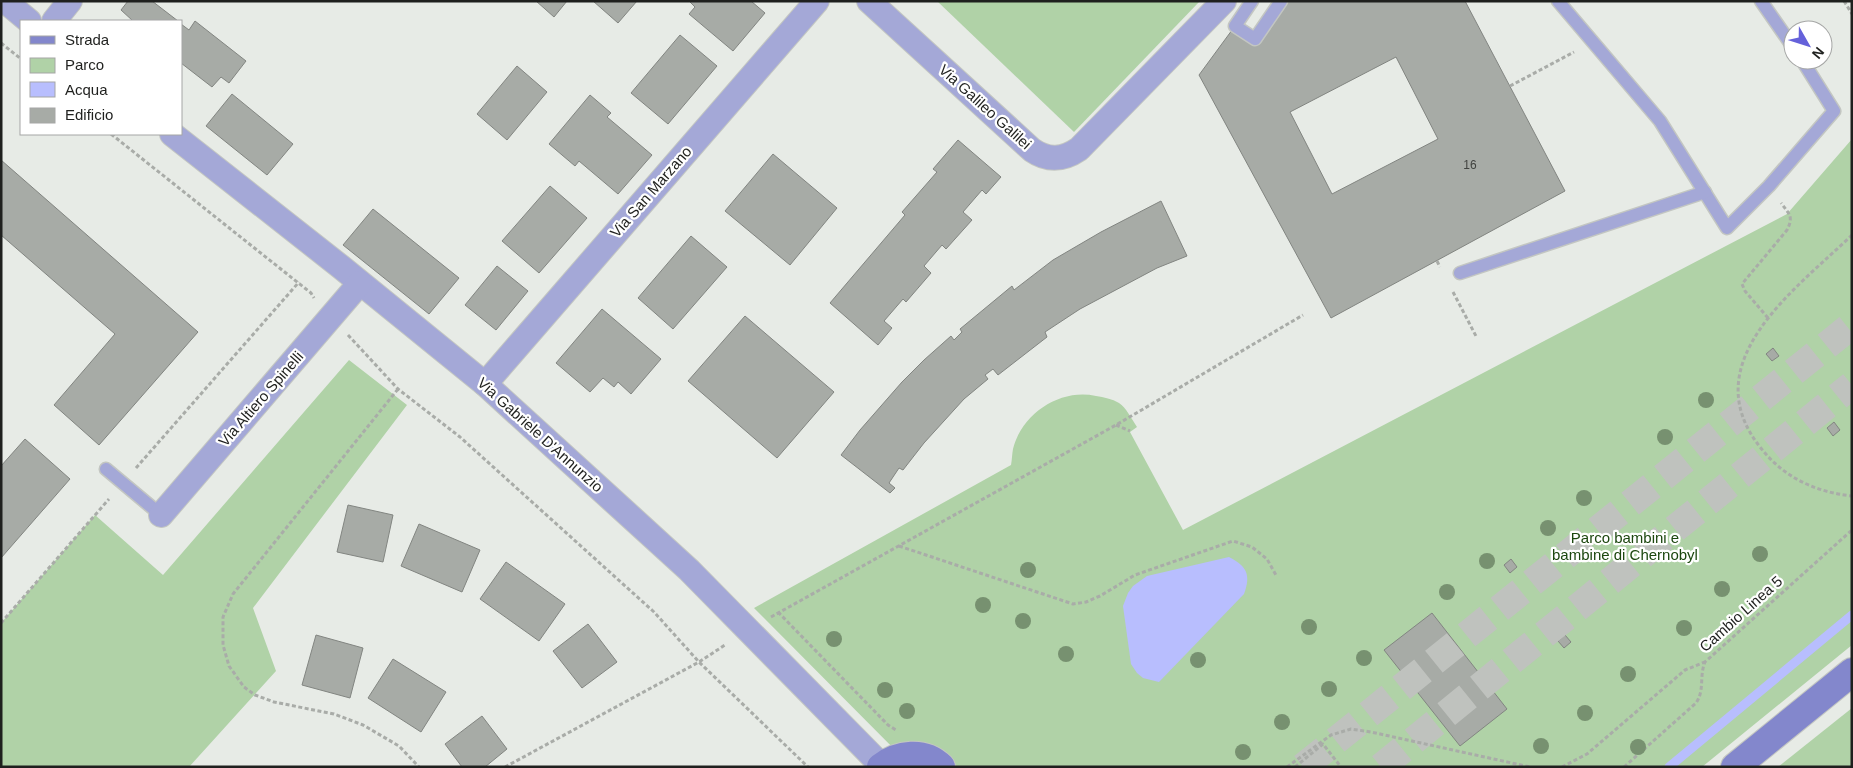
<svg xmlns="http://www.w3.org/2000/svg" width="1853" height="768" font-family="Helvetica,sans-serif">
	<rect width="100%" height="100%" fill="#e7ebe6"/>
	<!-- green -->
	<g fill="#b0d2a7">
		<polygon points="937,1 1200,1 1074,132"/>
		<path d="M 1852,139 L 1852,645 L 1702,767 L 912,767 L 754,608 L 1011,465 C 1012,460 1012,454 1013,449 C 1022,413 1061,388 1096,396 C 1104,397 1112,399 1119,403 C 1126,407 1132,420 1137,427 L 1130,432 L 1183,530 L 1787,214 Z"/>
		<polygon points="349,360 407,405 253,608 276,671 189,767 1,767 1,623 95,515 163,575"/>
		<polygon points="1852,708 1852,767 1778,767"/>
	</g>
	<!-- water -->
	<path fill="#b8befe" d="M 1229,557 C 1247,566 1251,575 1244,594 L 1159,682 L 1143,678 L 1137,673 L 1131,664 L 1123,606 L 1128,593 L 1133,586 L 1147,576 Z"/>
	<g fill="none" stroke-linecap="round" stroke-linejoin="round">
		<!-- stream -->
		<polyline stroke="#b8befe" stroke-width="9" points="1669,767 1852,615"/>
	</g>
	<!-- building -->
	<g fill="#a7aba6" stroke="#828581" fill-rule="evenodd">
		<polygon points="128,1 152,1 178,21 133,21 121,10"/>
		<polygon points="536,1 567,1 554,17"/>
		<polygon points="593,1 637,1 618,23"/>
		<polygon points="689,1 751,1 765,13 733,51 689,14 695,7"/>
		<path d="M 1281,1 L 1465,1 L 1565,191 L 1331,318 L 1199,75 L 1235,26 L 1255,39 ZM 1396,57 L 1438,139 L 1332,194 L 1290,112 Z"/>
		<polygon points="195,21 246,61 229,83 221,77 212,87 181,63 181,24 189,30"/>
		<polygon points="680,35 717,66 668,124 631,93"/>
		<polygon points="517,66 547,92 507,140 477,114"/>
		<polygon points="232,94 293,144 267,175 206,126"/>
		<polygon points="590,95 611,113 607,117 652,155 618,194 579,161 575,166 549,144"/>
		<polygon points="958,140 1001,177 986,194 982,190 963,212 972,220 946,249 942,245 924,266 931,273 906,302 903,299 884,321 892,328 878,345 830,303 905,215 902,212 937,172 933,169"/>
		<polygon points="773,154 837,208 790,265 725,211"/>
		<polygon points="1,160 198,332 99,445 54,405 115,334 1,235"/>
		<polygon points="550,186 587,218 539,273 502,241"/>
		<polygon points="1161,201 1187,256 1157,268 1080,309 1045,332 1047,337 998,375 993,369 985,375 988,379 964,399 924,443 903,470 899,468 889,483 895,488 890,493 841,455 860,430 902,382 924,360 951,336 954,340 962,332 960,329 1012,286 1014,290 1053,260 1101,232"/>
		<polygon points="373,209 459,278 429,314 343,245"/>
		<polygon points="691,236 727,267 673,329 638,298"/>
		<polygon points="497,266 528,291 496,330 465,305"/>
		<polygon points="602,309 661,359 631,394 618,382 614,387 603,378 590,392 556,363"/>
		<polygon points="745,316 834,392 777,458 688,381"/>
		<polygon points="1773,348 1779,356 1772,361 1766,354"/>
		<polygon points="1834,422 1840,430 1833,436 1827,428"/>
		<polygon points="25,439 70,479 1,558 1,466"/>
		<polygon points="348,505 393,515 383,562 337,552"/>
		<polygon points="419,524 480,550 462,592 401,566"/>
		<polygon points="1511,559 1517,567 1510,573 1504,565"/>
		<polygon points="506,562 565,604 539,641 480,599"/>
		<polygon points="1432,613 1507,709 1460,746 1384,650"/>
		<polygon points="588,624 617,662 582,688 553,651"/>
		<polygon points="316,635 363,648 350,698 302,685"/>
		<polygon points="1565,635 1571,642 1564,648 1558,641"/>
		<polygon points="393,659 446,692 421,732 368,698"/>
		<polygon points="482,716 507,749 485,767 462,767 445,744"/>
	</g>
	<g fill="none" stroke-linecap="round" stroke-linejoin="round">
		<!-- highway-tunnel -->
		<g stroke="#bfc2be" stroke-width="28" stroke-dasharray="28 14" stroke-linecap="butt">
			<polyline points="1303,767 1852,325"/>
			<polyline points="1381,767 1852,385"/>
		</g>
		<!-- lane casing -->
		<g stroke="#c3c6c2" stroke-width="15">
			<g id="lane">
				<polyline points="1252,1 1235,26 1255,39 1281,1"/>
				<polyline points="1558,1 1660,121 1727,228 1769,186 1834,111 1802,60"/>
				<polyline points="1761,1 1793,47"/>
				<polyline points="1460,273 1705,192"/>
				<polyline points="106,469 161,515"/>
			</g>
		</g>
		<!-- street casing -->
		<g stroke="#c3c6c2" stroke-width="26">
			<g id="street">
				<polyline points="5,1 29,21"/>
				<path d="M 869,1 L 1032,150 C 1048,161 1063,160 1079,149 L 1224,1"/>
				<polyline points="54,21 70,1"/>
				<polyline points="172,134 341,267 485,384 689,570 882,766"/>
				<polyline points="485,384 817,1"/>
				<polyline points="161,515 360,283"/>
			</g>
		</g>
		<!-- secondary casing -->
		<g stroke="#c3c6c2" stroke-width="30">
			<g id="secondary">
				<path d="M 881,767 C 898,754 924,750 941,767"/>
				<polyline points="1735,767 1852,672"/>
			</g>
		</g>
		<!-- path -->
		<g stroke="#a9aca8" stroke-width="3" stroke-dasharray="4 2.5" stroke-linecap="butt">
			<polyline points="1844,1 1852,14"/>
			<polyline points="1,43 21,59"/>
			<polyline points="1510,86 1574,52"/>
			<polyline points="111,134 311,293 314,298"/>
			<path d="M 1852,235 C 1796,289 1693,362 1760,447 C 1783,477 1815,492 1852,496"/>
			<polyline points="1437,261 1440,267"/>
			<polyline points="1453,292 1477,338"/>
			<path d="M 1768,318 L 1745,291 L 1742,284 L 1787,230 C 1794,216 1789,214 1781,203"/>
			<polyline points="348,335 398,389 460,437 654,612 699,662 808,767"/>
			<polyline points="398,389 233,594 223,617 223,645 229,666 244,687 255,695 274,702 334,714 363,725 399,746 419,767"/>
			<polyline points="1116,425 1130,431"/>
			<polyline points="136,468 299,282"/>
			<polyline points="899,546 1073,604 1086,602 1100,596 1135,575 1233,541 1252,547 1267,559 1277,577"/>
			<polyline points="778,612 888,725 896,730"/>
			<polyline points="771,617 1116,425 1303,315"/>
			<polyline points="1,623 109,499"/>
			<polyline points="505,767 699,662 725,645"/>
			<polyline points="1287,767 1331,735 1351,729 1371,732 1530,767"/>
			<polyline points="1295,767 1323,744 1341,767"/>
			<polyline points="1562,767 1587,754 1685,670 1705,662"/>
			<path d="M 1624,767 L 1696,703 C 1705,690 1699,676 1705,662 L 1852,530"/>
		</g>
		<!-- lane -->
		<use href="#lane" stroke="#a4a8d7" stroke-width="12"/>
		<!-- street -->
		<use href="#street" stroke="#a4a8d7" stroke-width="24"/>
		<!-- secondary -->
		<use href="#secondary" stroke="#8387cc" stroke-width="28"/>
	</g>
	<!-- trees -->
	<g fill="#779170">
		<circle cx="1706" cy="400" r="8"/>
		<circle cx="1665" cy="437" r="8"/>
		<circle cx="1584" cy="498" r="8"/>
		<circle cx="1548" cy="528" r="8"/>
		<circle cx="1760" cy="554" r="8"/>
		<circle cx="1487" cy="561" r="8"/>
		<circle cx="1028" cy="570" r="8"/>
		<circle cx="1722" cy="589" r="8"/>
		<circle cx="1447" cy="592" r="8"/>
		<circle cx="983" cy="605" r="8"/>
		<circle cx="1023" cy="621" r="8"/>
		<circle cx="1309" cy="627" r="8"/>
		<circle cx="1684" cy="628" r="8"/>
		<circle cx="834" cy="639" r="8"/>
		<circle cx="1066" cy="654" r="8"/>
		<circle cx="1364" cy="658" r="8"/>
		<circle cx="1198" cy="660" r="8"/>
		<circle cx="1628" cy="674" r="8"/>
		<circle cx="1329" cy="689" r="8"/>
		<circle cx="885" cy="690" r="8"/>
		<circle cx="907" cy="711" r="8"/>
		<circle cx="1585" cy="713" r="8"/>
		<circle cx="1282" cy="722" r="8"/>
		<circle cx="1541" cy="746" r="8"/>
		<circle cx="1638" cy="747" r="8"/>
		<circle cx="1243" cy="752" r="8"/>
	</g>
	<g text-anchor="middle" stroke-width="4.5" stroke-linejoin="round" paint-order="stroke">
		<!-- number labels -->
		<g font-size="12" fill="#414340">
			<text x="1470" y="169">16</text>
		</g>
		<!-- street labels -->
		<g font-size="15" fill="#1f201e" stroke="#fff">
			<text transform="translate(985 107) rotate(42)" y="5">Via Galileo Galilei</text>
			<text transform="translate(651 192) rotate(-49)" y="5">Via San Marzano</text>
			<text transform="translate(261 399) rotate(-49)" y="5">Via Altiero Spinelli</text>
			<text transform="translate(540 435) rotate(42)" y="5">Via Gabriele D'Annunzio</text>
			<text transform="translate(1741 614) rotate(-42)" y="5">Cambio Linea 5</text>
		</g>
		<!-- park labels -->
		<g font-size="15" fill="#1c470f" stroke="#fff">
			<text x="1625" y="543">Parco bambini e<tspan x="1625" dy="17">bambine di Chernobyl</tspan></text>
		</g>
	</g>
	<!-- border -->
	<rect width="1853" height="768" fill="none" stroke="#1f201e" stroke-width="5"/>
	<!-- legend -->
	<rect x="20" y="20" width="162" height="115" fill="#ffffff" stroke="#a5a6a5"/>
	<rect x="30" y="36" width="25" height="8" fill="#8387cc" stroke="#a5a6a5"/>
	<text x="65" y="45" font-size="15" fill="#1f201e">Strada</text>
	<rect x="30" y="58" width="25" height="15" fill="#b0d2a7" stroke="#a5a6a5"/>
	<text x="65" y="70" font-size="15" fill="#1f201e">Parco</text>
	<rect x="30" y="82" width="25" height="15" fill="#b8befe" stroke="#a5a6a5"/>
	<text x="65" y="95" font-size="15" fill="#1f201e">Acqua</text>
	<rect x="30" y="108" width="25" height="15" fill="#a7aba6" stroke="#a5a6a5"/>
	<text x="65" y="120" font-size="15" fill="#1f201e">Edificio</text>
	<!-- north arrow -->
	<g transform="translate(1808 45) rotate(129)"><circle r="24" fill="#ffffff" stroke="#a5a6a5"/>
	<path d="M0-4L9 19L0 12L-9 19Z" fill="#6561da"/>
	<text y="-8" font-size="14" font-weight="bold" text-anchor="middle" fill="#1f201e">N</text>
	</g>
</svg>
